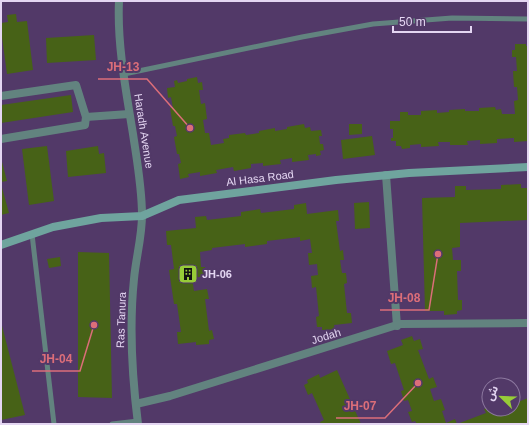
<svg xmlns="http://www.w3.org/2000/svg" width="529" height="425" font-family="Arial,'Noto Sans Arabic',sans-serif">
	<rect width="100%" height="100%" fill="#523968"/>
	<!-- building -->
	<g fill="#476217">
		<polygon points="16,14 17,22 27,21 33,70 7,74 1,30 1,23 8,22 7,15"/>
		<polygon points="94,35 96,60 47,63 46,38"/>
		<polygon points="515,44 526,44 526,46 528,46 528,141 514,142 514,138 497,139 497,143 480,144 480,140 467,141 468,145 450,145 450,142 438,142 439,146 421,147 421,144 410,145 410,148 402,149 401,146 396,146 396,141 391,141 391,138 393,138 393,129 390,129 390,121 400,121 400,112 408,112 408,115 421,115 421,111 437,110 437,113 449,112 449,110 465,109 465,111 479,111 479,108 495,107 496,110 501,109 502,114 515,114 514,101 518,100 517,87 514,87 513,71 517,71 516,57 512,57 512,50 515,50"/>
		<polygon points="197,77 198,83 202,82 203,90 199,90 201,104 205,103 207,119 203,120 205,133 209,133 211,145 224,143 223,139 229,138 229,135 245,133 246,135 259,133 259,131 275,128 275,131 287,129 287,127 304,124 305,128 310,127 311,131 321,130 322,136 319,136 320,144 323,144 324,150 320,151 321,155 316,156 316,154 308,155 309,160 292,162 292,158 280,160 281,164 263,166 263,163 251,164 251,168 234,171 233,167 216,170 217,173 200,176 200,172 188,174 189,177 180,179 178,164 181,163 179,154 177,154 174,137 177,136 175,126 173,126 170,108 173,108 171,97 168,98 167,88 175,87 174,81 177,80 178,83 187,81 187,79"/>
		<polygon points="71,95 73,112 1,123 1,105"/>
		<polygon points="349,124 362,124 362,134 349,135"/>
		<polygon points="372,136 375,155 343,159 341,140"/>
		<polygon points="47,146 54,201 29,205 22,149"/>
		<polygon points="98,146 99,154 104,153 106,173 68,177 66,151"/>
		<polygon points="1,158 7,181 1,182"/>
		<polygon points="1,184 9,213 1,215"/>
		<polygon points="521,184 521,188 528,188 528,220 460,223 460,247 452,248 453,260 461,260 461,271 457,271 458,300 462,300 462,310 457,311 457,314 444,315 444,311 425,311 422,198 455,197 455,186 466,186 466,190 501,189 501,185"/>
		<polygon points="369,202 370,228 355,229 354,203"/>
		<polygon points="306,203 307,214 338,210 339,221 336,221 340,251 343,250 344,260 340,260 342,273 346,273 347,283 344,284 347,313 351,313 352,323 334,325 335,329 322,330 322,327 317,327 316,317 319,316 316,287 312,288 311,276 318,275 317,264 309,265 308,253 312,253 310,239 300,241 300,237 267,241 267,244 245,247 245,244 212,248 212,250 200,252 201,267 205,267 206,276 192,278 194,291 207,289 209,299 205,299 209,331 212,330 214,339 209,340 209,344 196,345 196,342 178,344 177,332 181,332 177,304 174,304 169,270 174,269 171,245 167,245 166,231 196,228 195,217 206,216 207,220 241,216 241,212 260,209 261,213 294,209 294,205"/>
		<polygon points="78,252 109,253 112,398 78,397"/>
		<polygon points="60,257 61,266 49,268 47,259"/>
		<polygon points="1,322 25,415 1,420"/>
		<polygon points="412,336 414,341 420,339 423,349 418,350 429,379 433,377 437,387 430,389 434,401 441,399 445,410 442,411 446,423 455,419 457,424 486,413 484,409 489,407 489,409 513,409 513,404 528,398 528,424 417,424 415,421 412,422 408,412 412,411 408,400 404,401 401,391 404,390 395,363 391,364 387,351 403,345 401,340"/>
		<polygon points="337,370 361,424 321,424 320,422 324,420 312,393 308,395 304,385 308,383 307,380 319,374 320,378"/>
	</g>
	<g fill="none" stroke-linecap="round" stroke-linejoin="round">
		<!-- lane -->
		<g stroke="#62837f" stroke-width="5">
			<polyline points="124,74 302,37 373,24 452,18 528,19"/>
			<polyline points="32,234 54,424"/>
			<polyline points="112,424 138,421"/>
		</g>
		<!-- street -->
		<g stroke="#62837f" stroke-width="8">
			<path d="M 119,1 C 117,44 126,91 133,134 C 137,161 142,188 142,215 C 142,237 136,257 134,279 C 129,327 132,376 138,424"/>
			<polyline points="1,96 76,85 86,117 85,125 1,139"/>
			<polyline points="86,117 129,114"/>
			<polyline points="386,175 397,326"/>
			<polyline points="136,404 170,396 400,324 528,323"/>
		</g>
		<!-- secondary -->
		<polyline stroke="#6fa49e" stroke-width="8" points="1,245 53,227 101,218 142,216 179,200 336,180 409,173 528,167"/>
	</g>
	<!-- icons -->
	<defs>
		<g id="building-square" transform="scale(1)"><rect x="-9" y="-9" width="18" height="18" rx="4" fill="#97cc38" stroke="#523968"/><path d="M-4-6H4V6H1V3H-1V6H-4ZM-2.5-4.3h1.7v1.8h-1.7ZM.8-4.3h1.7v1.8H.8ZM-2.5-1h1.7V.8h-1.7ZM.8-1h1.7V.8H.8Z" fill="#111"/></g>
	</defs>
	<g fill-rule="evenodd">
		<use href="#building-square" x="188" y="274"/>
	</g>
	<g text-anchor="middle" stroke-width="4" stroke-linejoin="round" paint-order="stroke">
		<!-- street labels -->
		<g font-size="11" fill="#e4d6f2" stroke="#523968">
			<text transform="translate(144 131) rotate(81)" y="4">Haradh Avenue</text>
			<text transform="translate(260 178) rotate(-7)" y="4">Al Hasa Road</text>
			<text transform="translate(121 320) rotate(-88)" y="4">Ras Tanura</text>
			<text transform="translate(326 336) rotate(-17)" y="4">Jodah</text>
		</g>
		<!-- poi labels -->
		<g font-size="11" font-weight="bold" fill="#e4d6f2" stroke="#523968" text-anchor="start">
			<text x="202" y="278">JH-06</text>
		</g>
	</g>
	<!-- callouts -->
	<path fill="none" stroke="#dc6e79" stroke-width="1.5" d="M190 128L147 79H98M438 254L429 310H380M94 325L80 371H32M418 383L385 418H336"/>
	<g fill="#dc6e79" stroke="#523968" stroke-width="1.5">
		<circle cx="190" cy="128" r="4"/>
		<circle cx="438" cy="254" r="4"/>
		<circle cx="94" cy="325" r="4"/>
		<circle cx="418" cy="383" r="4"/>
	</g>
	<g font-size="12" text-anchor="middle" font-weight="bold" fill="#dc6e79" stroke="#523968" stroke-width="4" stroke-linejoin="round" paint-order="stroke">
		<text x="123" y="71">JH-13</text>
		<text x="404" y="302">JH-08</text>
		<text x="56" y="363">JH-04</text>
		<text x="360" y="410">JH-07</text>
	</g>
	<!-- border -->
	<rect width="529" height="425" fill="none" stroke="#e4d6f2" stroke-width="4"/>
	<!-- north arrow -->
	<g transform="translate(501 397) rotate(293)"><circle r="19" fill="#523968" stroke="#8c789f"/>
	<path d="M0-3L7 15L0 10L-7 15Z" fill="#97cc38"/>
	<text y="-6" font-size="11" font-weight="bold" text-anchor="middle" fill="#e4d6f2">ش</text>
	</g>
	<!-- scale -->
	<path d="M393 26v6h78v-6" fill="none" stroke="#e4d6f2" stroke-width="2"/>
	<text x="399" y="26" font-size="12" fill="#e4d6f2" stroke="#523968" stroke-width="3" paint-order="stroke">50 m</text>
</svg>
